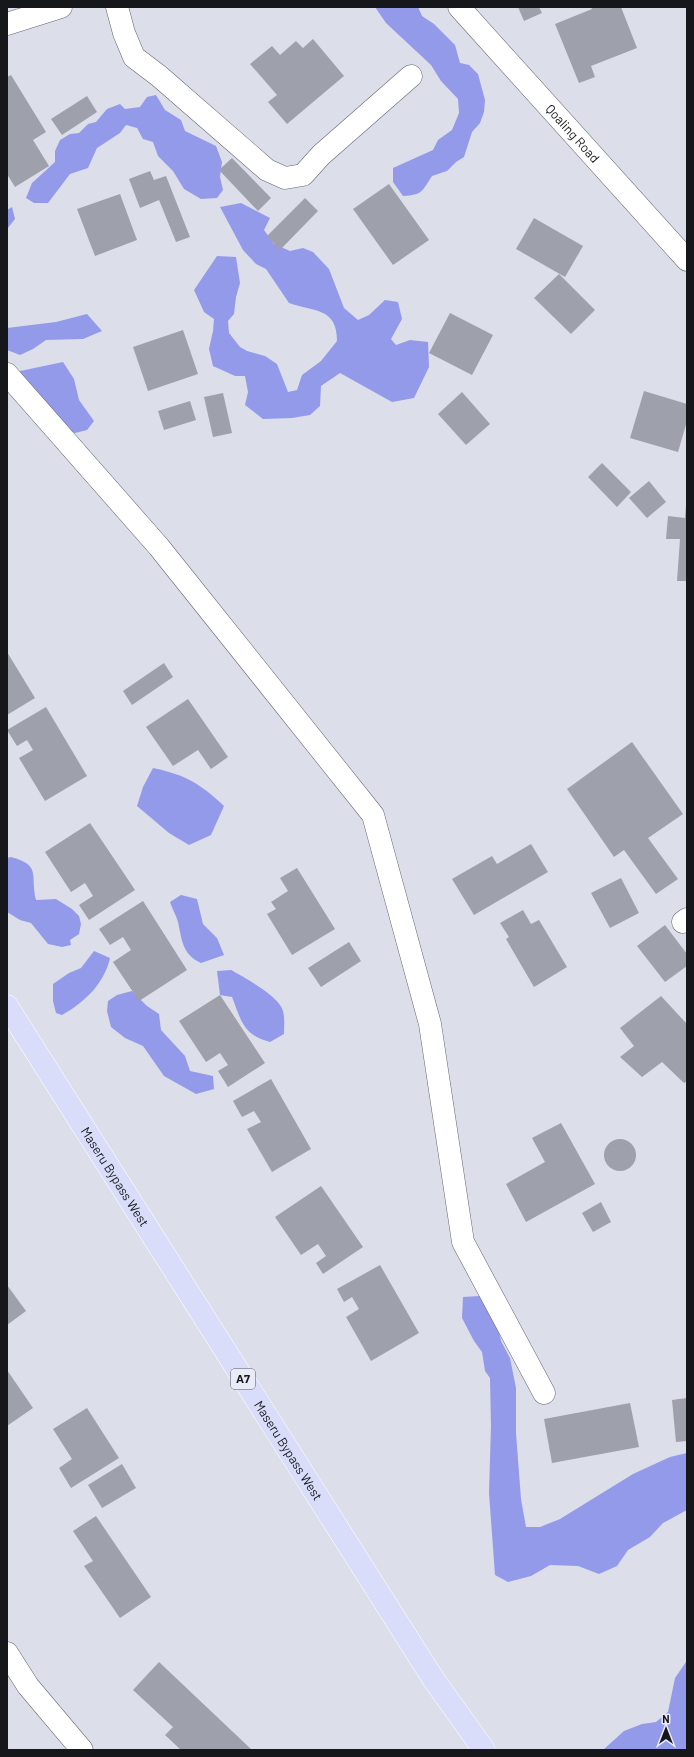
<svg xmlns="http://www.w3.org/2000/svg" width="694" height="1757" font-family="Barlow,sans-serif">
	<rect width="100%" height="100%" fill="#dcdeea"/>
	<!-- forest -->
	<g fill="#939aea">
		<path d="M 375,7 L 418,7 L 422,16 L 434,24 L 455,45 L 460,63 L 469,65 L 478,74 L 485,100 L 484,112 L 480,123 L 472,132 L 464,157 L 456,162 L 447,171 L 432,176 C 422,191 423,195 403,196 L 393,182 L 393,168 L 433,150 L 438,140 L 452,130 L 459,113 L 458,99 L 441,81 L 431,65 L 386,23 Z"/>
		<polygon points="156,95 165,110 181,120 185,131 216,146 222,162 220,177 223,190 217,198 201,199 184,189 173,171 158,156 153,142 143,139 137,128 126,125 120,133 97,148 88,168 70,174 48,203 34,203 26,198 32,183 55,162 55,151 60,140 70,134 79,133 88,124 96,122 107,109 120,104 125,109 140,107 147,97"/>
		<path d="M 241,203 L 270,218 L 264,230 L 274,244 L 290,251 L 303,248 L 313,252 L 329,269 L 344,308 L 358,320 L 369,315 L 385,300 L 398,302 L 402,319 L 391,339 L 396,345 L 410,340 L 428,342 L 429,367 L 414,398 L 392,402 L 340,373 L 321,386 L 320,406 L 310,415 L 292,418 L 263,419 L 245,405 L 248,392 L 245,376 L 235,376 L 213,366 L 209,349 L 213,331 L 214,319 L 204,312 L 194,290 L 217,256 L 236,257 L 240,283 L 236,297 L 234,314 L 228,321 L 229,333 L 240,347 L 247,351 L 265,356 L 277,364 L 288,392 L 297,390 L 302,375 L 321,361 L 337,341 C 337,307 314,312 289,303 L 266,269 L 256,264 L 243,250 L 220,207 Z"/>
		<polygon points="12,207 15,219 7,229 7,210"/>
		<polygon points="87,314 102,331 83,339 46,340 33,349 20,355 7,350 7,328 56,322"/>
		<polygon points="63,362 74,379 79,400 94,421 87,430 75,433 55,422 22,381 20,371"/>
		<path d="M 153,768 C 186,775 199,783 224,806 L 211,835 L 189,845 L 169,833 L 137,806 L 143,787 Z"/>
		<path d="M 11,857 C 42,865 30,876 36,900 L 56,899 L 72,909 L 79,916 L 81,924 L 79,934 L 70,940 L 71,945 L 62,947 L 48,944 L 31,923 L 20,920 L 7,912 L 7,858 Z"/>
		<path d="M 181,895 L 197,899 L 203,924 L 217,938 L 224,955 L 201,963 C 182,954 182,940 178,922 C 176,915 172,908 170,902 Z"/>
		<path d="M 94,951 L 110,958 C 104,984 85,1002 62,1015 L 56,1013 L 53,1001 L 53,984 L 69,973 L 81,968 Z"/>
		<path d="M 231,970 C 245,978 279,996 283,1011 C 285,1018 284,1027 284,1034 L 270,1042 C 243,1035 241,1020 232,997 L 220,995 L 217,971 Z"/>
		<polygon points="132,991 147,1006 159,1014 161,1030 185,1056 190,1071 213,1076 214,1089 196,1094 164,1076 143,1046 125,1038 111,1027 107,1011 108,1001 117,995"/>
		<polygon points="480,1296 497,1321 501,1341 510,1358 516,1388 516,1433 521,1499 526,1527 540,1527 560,1519 633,1474 670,1457 687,1453 687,1510 663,1523 650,1537 628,1550 617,1566 599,1574 578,1566 550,1565 531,1576 508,1582 495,1575 489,1493 491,1426 490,1378 485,1371 482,1352 474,1341 462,1318 463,1297"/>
		<polygon points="686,1662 687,1750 603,1750 624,1731 642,1724 656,1722 668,1712 675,1678"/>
	</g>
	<!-- building -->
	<g fill="#9ea0ab">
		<polygon points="518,7 539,7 542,13 524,21"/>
		<polygon points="591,7 621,7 637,48 591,66 595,77 579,83 555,24 592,9"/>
		<polygon points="313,39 344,76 287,124 268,102 277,95 250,64 272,46 280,55 296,41 303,48"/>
		<polygon points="11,75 46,132 33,140 49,166 15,187 7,174 7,77"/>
		<polygon points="87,96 97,112 62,135 51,119"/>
		<polygon points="232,158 271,198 258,211 219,170"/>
		<polygon points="150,171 154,180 166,176 190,237 176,242 159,200 140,208 129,179"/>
		<polygon points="389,184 429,240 393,265 353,209"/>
		<polygon points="120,194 137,240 95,256 77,209"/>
		<polygon points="305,198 318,211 280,250 267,236"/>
		<polygon points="534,218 583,246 565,277 516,249"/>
		<polygon points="559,274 595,310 571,334 534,298"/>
		<polygon points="450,313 493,335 472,375 429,353"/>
		<polygon points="183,330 198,374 148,391 133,347"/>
		<polygon points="644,391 687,404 687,421 678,452 630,438"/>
		<polygon points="462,392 490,424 466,445 438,414"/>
		<polygon points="223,393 232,433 213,437 204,397"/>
		<polygon points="190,401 196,420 164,430 158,411"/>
		<polygon points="602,463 631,492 617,507 588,477"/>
		<polygon points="649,481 666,502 647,518 629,498"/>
		<polygon points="686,506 687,506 687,581 677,581 680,539 666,539 668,516 685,518"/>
		<polygon points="7,652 35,698 7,715"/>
		<polygon points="164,663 173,677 132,705 123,691"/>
		<polygon points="188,699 228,757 211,769 198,750 173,766 146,727"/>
		<polygon points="46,707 87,776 45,801 19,758 33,750 27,740 17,746 7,730"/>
		<polygon points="632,742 683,814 648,838 678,879 656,894 624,850 614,857 567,789"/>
		<polygon points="90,823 135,890 89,920 79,905 93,896 85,883 71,892 45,852"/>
		<polygon points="531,844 548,872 474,915 452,879 492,856 497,864"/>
		<polygon points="297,868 335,929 292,955 267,914 276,909 271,902 288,891 280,878"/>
		<polygon points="621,878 639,913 610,928 591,893"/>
		<polygon points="143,901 187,970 139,1001 113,962 131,950 123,937 110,945 99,929"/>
		<polygon points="523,910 531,924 539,920 567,967 534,987 506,939 509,937 500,923"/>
		<polygon points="665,925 687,954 687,966 665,982 637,946"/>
		<polygon points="349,942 361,961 321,987 308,968"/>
		<polygon points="220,995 265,1063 228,1087 218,1071 228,1065 220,1053 206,1062 179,1021"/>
		<polygon points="661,996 687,1024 687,1081 684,1083 662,1062 642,1077 620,1057 634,1046 620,1028"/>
		<polygon points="271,1079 311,1149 272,1172 247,1129 261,1122 254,1111 242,1117 233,1101"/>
		<polygon points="561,1123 595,1184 526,1222 506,1184 545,1162 532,1138"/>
		<circle cx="620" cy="1155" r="16"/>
		<polygon points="321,1186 363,1247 323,1274 316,1263 326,1256 318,1244 301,1255 275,1217"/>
		<polygon points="601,1202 611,1222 593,1232 582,1213"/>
		<polygon points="380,1265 419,1333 371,1361 346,1317 359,1309 352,1297 344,1302 337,1289"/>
		<polygon points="7,1285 26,1311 7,1325"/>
		<polygon points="7,1370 33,1408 7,1426"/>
		<polygon points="687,1398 687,1441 676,1442 672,1400"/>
		<polygon points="630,1403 639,1447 552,1463 544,1419"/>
		<polygon points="87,1408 119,1458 71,1488 59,1468 72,1459 53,1429"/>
		<polygon points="122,1464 136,1488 102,1508 88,1485"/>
		<polygon points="96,1516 151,1597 120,1618 84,1566 93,1561 73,1531"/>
		<polygon points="159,1662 252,1750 181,1750 165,1735 173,1727 133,1690"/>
	</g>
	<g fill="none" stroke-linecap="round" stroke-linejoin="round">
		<!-- minor casing -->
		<g stroke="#62646e" stroke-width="23">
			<g id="minor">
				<polyline points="117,7 124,33 134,57 159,76 267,170 285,178 303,175 321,155 411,76"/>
				<path id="s1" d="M 459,7 L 687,260"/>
				<polyline points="7,24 61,7"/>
				<polyline points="7,374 159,547 373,815 430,1024 463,1242 544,1393"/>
				<polyline points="683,922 687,919"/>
				<polyline points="7,1653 28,1686 82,1750"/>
			</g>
		</g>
		<!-- primary casing -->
		<g stroke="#fff" stroke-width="23">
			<g id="primary">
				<path id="s2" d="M 7,1006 L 434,1680 L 484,1750"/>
			</g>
		</g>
		<!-- minor -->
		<use href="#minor" stroke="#fff" stroke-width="22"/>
		<!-- primary -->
		<use href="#primary" stroke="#daddfa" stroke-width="22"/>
	</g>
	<g text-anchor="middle" stroke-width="4" stroke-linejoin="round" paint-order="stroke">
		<!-- shield labels -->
		<rect fill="#e9ebf8" stroke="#55575d" stroke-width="1" x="231" y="1369" width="24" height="20" rx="3"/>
		<g font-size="12" font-weight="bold" fill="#16171b">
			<text x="243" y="1383">A7</text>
		</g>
		<!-- street labels -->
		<g font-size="13" fill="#16171b" stroke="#e9ebf8">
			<text dy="5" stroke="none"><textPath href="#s1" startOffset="170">Qoaling Road</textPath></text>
			<text dy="5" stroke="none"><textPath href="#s2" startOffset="202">Maseru Bypass West</textPath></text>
			<text dy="5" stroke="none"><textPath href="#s2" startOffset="526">Maseru Bypass West</textPath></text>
		</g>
	</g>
	<!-- border -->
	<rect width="694" height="1757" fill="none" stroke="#16171b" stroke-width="16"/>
	<!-- north arrow -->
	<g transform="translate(666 1729)" stroke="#e9ebf8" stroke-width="3" paint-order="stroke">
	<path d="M0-3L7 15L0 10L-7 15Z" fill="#16171b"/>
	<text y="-6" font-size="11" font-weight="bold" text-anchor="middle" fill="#16171b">N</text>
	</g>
</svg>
